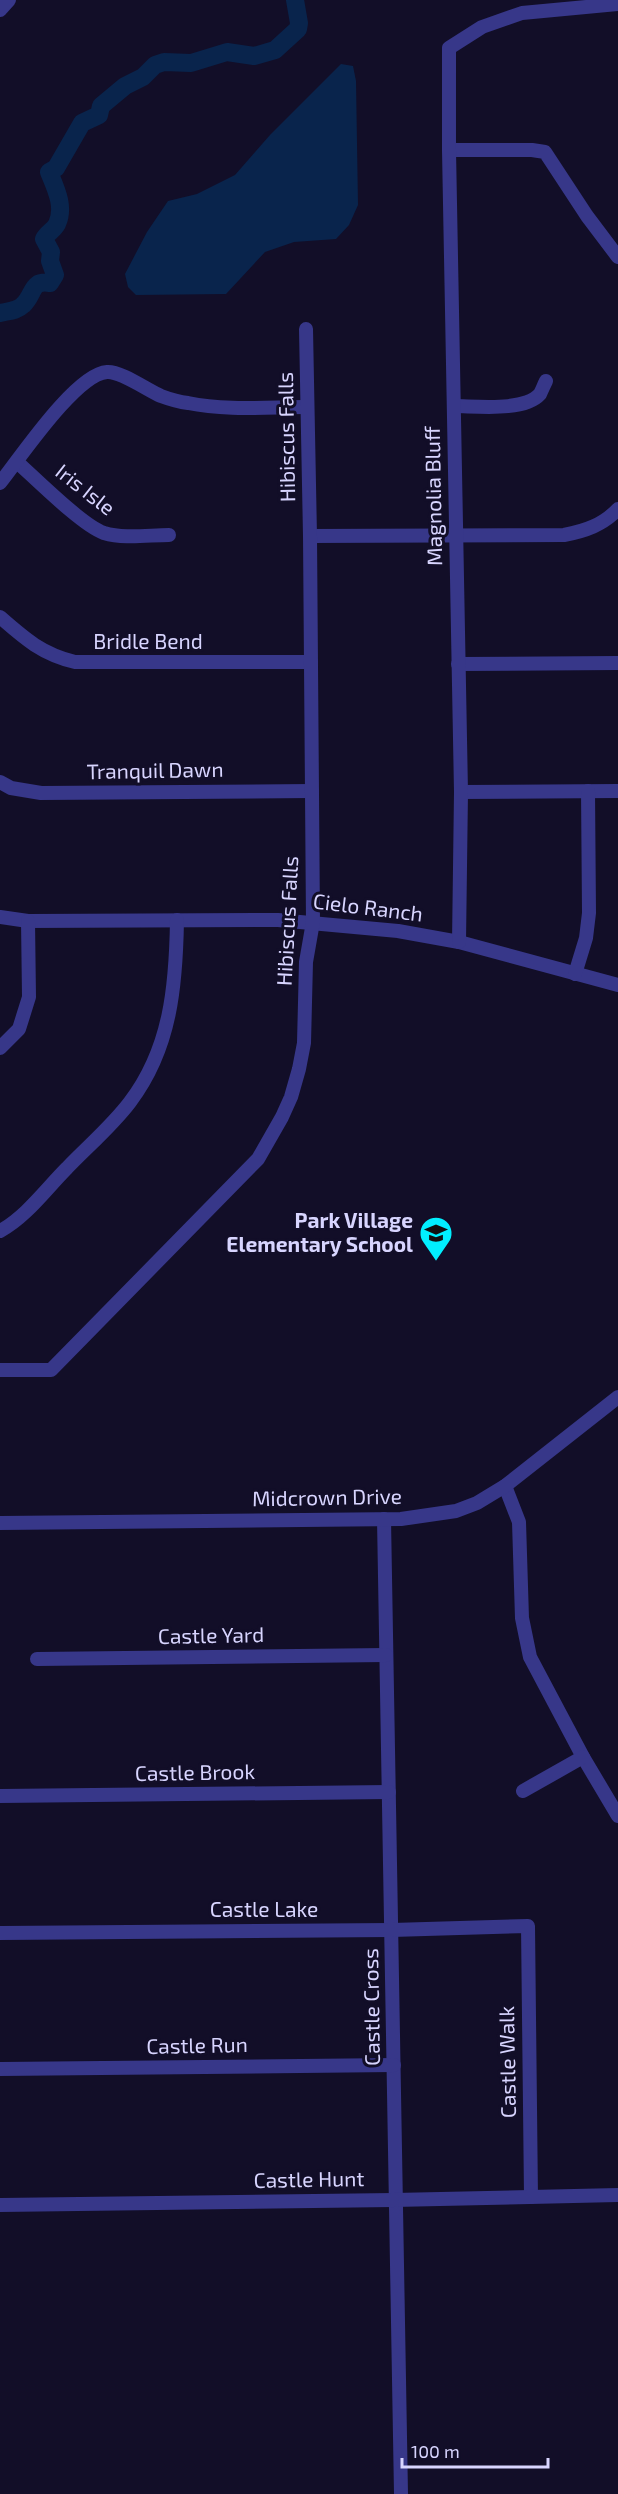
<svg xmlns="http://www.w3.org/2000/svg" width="618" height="2494" font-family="'Exo 2',sans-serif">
	<rect width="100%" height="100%" fill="#120e28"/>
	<!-- water -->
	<polygon fill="#09244c" points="341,64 353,66 356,81 358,205 349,225 336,239 294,242 265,252 226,294 136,295 128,287 125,274 147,232 168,201 197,194 235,175 270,135"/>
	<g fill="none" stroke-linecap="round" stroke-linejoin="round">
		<!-- river -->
		<path stroke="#09244c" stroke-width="18" d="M 0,313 C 8,311 17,311 23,305 C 35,294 30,280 50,283 L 55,275 L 50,261 L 51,252 L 44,239 C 47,233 54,230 57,224 C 65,207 56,189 49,172 L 56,168 L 82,123 L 99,115 L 101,106 L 125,86 L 143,77 L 155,65 L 164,62 L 191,63 L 227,52 L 254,56 L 275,50 L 298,29 L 299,23 L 295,0"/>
		<!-- minor -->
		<g stroke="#373789" stroke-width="14">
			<polyline points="0,10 9,0"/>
			<polyline points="449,150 532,150 545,152 587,216 618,257"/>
			<path d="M 454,406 C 476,406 524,412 540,394 C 542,390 544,385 546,381"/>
			<path d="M 17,462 C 36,479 83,526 104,533 C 124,539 149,535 169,535"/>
			<path d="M 0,483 C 20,458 76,374 107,372 C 121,371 147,390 161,396 C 169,399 179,402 188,403 C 226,411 268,407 307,407"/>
			<path d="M 310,536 L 564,535 C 585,531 603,525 618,509"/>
			<path d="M 0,617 C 25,639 42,654 75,662 L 311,662"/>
			<polyline points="458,664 618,663"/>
			<polyline points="0,782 11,788 41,793 312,791"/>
			<polyline points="461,792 618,791"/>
			<polyline points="0,917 28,921 278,920 398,931 459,942 618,985"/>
			<polyline points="459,942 461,792 449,150 449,48 482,27 522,13 618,4"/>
			<polyline points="575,974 586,938 589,913 588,791"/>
			<polyline points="0,1048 19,1029 29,997 28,921"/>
			<path d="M 0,1231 C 26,1217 46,1189 67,1168 C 87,1147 112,1126 130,1102 C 171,1048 176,985 177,920"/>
			<polyline points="0,1370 51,1370 258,1159 282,1117 291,1097 299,1069 304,1043 306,962 313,922 310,536 306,329"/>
			<polyline points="505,1486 519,1522 522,1618 530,1657 583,1757 618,1816"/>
			<polyline points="384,1519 401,2494"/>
			<polyline points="0,1523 401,1519 456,1511 477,1503 505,1486 618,1397"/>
			<polyline points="37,1659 386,1655"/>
			<polyline points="523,1791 583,1757"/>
			<polyline points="0,1796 389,1792"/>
			<polyline points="0,1933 392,1930 528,1926 531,2197"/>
			<polyline points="0,2069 394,2065"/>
			<polyline points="0,2205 394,2200 618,2195"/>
		</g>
	</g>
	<!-- icons -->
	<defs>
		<g id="school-pin" transform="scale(1.725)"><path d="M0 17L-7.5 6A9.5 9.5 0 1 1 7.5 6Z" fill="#01efff" stroke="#120e28"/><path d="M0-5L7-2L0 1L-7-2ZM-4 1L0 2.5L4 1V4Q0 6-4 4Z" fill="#111"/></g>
	</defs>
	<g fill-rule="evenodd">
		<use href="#school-pin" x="436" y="1233"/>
	</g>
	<g text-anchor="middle" stroke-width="6" stroke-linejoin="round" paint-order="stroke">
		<!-- street labels -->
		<g font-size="21" fill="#d8d5ff" stroke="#120e28">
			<text transform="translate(287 437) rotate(-91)" y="7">Hibiscus Falls</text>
			<text transform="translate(85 490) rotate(38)" y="7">Iris Isle</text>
			<text transform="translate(434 496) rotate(-91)" y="7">Magnolia Bluff</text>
			<text x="148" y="649">Bridle Bend</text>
			<text transform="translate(155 771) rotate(-1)" y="7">Tranquil Dawn</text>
			<text transform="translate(368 908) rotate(7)" y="7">Cielo Ranch</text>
			<text transform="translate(288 921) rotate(-87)" y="7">Hibiscus Falls</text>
			<text transform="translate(327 1498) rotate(-1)" y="7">Midcrown Drive</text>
			<text transform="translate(211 1636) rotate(-1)" y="7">Castle Yard</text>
			<text transform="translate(195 1773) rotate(-1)" y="7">Castle Brook</text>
			<text x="264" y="1917">Castle Lake</text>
			<text transform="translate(372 2007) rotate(-91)" y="7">Castle Cross</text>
			<text transform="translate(197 2046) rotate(-1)" y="7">Castle Run</text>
			<text transform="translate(508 2062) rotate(-91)" y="7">Castle Walk</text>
			<text transform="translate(309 2180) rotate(-1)" y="7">Castle Hunt</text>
		</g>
		<!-- poi labels -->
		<g font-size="21" font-weight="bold" fill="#d8d5ff" stroke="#120e28" text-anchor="end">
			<text x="413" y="1228">Park Village<tspan x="413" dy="24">Elementary School</tspan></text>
		</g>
	</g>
	<!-- scale -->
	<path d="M402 2458v9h146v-9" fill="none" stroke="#d8d5ff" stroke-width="3"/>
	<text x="411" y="2458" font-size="18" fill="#d8d5ff" stroke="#120e28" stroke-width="4.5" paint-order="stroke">100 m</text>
</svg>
